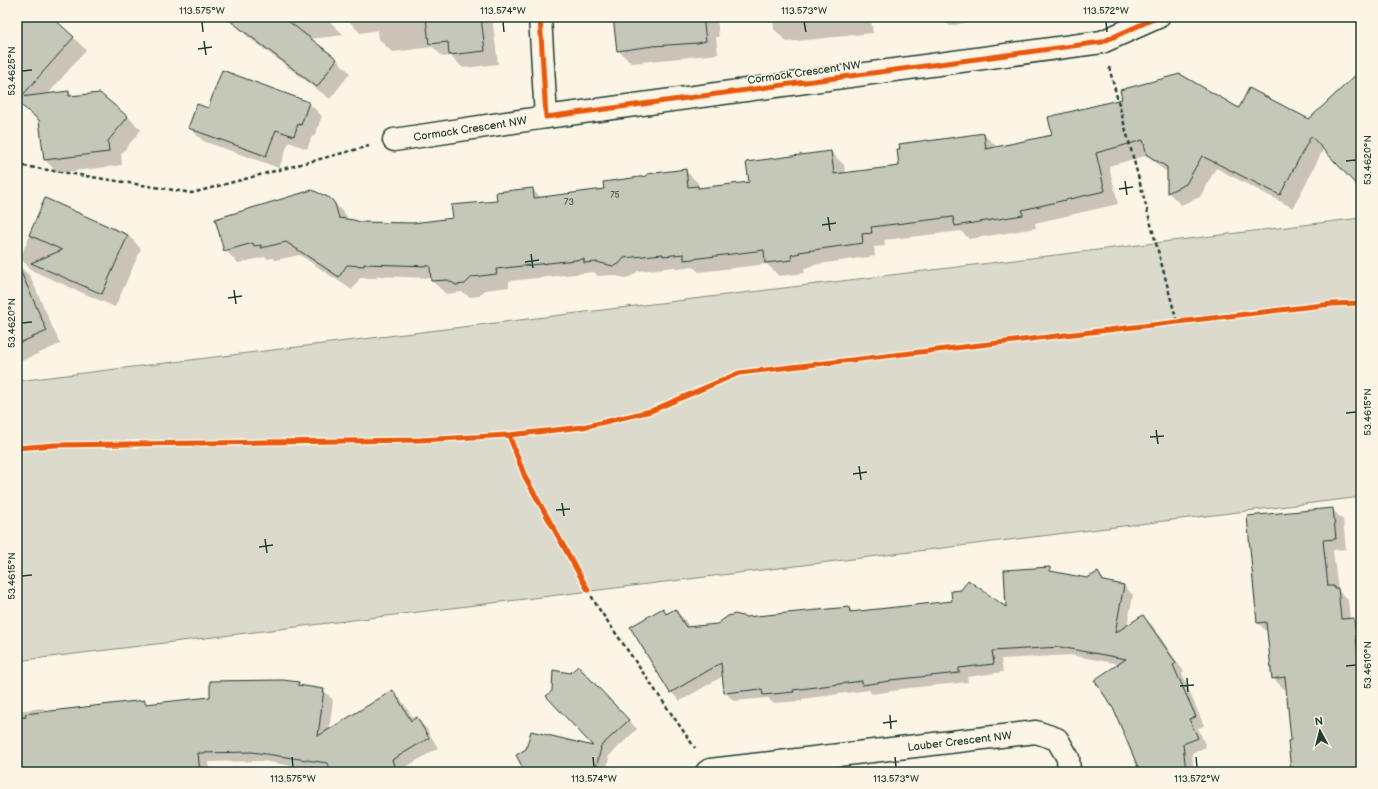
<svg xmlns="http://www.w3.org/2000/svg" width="1378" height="789" font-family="'Balsamiq Sans',sans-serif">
	<rect width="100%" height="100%" fill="#fcf5e5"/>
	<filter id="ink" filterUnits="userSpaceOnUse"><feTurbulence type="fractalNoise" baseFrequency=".025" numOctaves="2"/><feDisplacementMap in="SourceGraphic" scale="8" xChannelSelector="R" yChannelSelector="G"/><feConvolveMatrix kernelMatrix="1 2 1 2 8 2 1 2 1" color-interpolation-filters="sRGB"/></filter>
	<g filter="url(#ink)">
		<!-- green -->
		<polygon fill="#dcdacc" stroke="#7e8c80" points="1361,218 1361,497 17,661 17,381"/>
		<!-- shadow -->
		<g fill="#0003">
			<polygon points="46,17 73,37 86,50 48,94 68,92 73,96 99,94 128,117 141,130 121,154 122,165 58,173 45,160 41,121 17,101 17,50"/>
			<polygon points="241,17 325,17 344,35 310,39 337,60 350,73 330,99 248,37 235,24"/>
			<polygon points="347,17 492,17 498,64 463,68 451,56 443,57 433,47 392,52 379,39 378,30 360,33 347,19"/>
			<polygon points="605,17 742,17 717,20 719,37 716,37 718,54 631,63 618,50 614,19 608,19"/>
			<polygon points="767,17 882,17 882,18 871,19 873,33 787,42 774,29 773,19 769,19"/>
			<polygon points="941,17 991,17 950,26"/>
			<polygon points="223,72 309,103 322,116 314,137 312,136 307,149 289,142 279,168 203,141 190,128 209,109"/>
			<polygon points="1361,75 1361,189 1324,148 1293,208 1216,168 1200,197 1181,205 1168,192 1168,172 1161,168 1148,155 1109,166 1118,204 1035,223 1036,228 969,239 961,231 884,240 885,246 874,247 875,256 812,265 812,266 804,268 805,273 779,276 767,264 699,272 693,267 677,269 675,267 638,271 632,276 626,278 611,275 598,276 594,272 509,281 509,287 485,290 479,296 470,297 462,292 446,294 432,281 432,278 377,276 377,278 360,278 352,290 300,255 275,260 273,258 268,259 265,257 238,263 225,250 330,199 346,215 348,220 360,223 413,224 454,219 532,189 541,198 605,190 685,170 698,183 699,188 750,182 831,152 844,165 845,173 900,167 983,134 997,147 1239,109 1310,120"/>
			<polygon points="46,199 128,235 141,249 115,307 33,271 20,258"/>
			<polygon points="17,264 30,276 60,344 17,363"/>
			<polygon points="1332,509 1343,520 1346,549 1333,550 1338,590 1348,600 1350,619 1353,619 1361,626 1361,772 1292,772 1292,741 1287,688 1284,689 1273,678 1268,633 1258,623"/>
			<polygon points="1049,568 1053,573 1088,579 1098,573 1107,583 1124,586 1133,595 1127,627 1143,616 1152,625 1184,672 1182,674 1204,726 1198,728 1206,747 1192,753 1194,772 1137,772 1119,664 1070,655 1001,659 1003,672 967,677 968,682 899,689 899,690 872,694 869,690 802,699 802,701 773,703 768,698 734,701 725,692 723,676 680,701 671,692 662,609 668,614 675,610 684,619 689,627 717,625 746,618 849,608 854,613 1007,609"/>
			<polygon points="587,677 637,729 608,757 609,758 606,772 522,772 523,766 596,748"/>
			<polygon points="298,683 302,687 323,690 333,700 329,730 393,691 402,701 414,720 416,719 426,728 438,748 406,767 409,772 333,772 262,761 208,762 209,772 17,772 17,711 43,708 48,713 145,701 148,704 211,698"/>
		</g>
		<!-- building -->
		<g fill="#c5c7b9" stroke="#1f3d34">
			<polygon points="17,17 52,17 74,37 21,97 69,91 69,96 100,93 128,117 108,141 109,152 44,160 39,120 17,102"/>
			<polygon points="225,17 283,17 337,59 317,87"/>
			<polygon points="426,17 481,17 485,51 449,55 448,42 429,44"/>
			<polygon points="613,17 703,17 706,41 698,43 653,46 617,51"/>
			<polygon points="222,70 309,102 301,125 298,124 294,136 276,130 266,156 188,128 197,104 208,108"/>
			<polygon points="1361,70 1361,190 1311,136 1280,195 1202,156 1186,184 1167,193 1167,167 1147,155 1143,140 1096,153 1105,191 1022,210 1023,215 955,226 953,217 871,227 872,233 862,234 863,243 799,252 800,253 791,255 792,260 765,263 764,250 684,260 684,254 663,256 663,254 624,258 619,264 613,266 597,262 584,263 584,259 496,269 497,274 472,277 465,284 456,285 448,280 431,281 430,266 364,264 364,266 347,265 339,277 286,242 261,248 261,245 254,246 253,243 224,251 215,219 312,190 330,198 333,201 335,204 339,218 354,220 360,222 413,223 453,218 451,205 497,201 496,192 533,188 534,198 604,189 603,182 647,176 647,174 686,169 688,187 698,186 698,188 749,182 746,162 831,151 834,174 899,166 897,149 900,149 899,144 928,140 928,141 984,133 986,149 1052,135 1048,117 1122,99 1120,90 1180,74 1239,108 1249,88 1309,119"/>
			<polygon points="45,198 128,235 102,294 31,263 62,250 29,235"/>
			<polygon points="17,263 47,331 17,344"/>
			<polygon points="1333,508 1336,539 1323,540 1328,586 1334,586 1334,588 1338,588 1341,619 1354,618 1361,683 1361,770 1346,772 1291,772 1288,741 1291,740 1285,677 1272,679 1266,622 1257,623 1247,516"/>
			<polygon points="1050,567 1050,571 1087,578 1098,572 1103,581 1124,585 1115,633 1143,615 1176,663 1173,665 1196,717 1189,719 1198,738 1183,744 1186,772 1140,772 1113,708 1094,680 1126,659 1060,647 992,651 994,664 959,668 959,673 890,680 890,681 862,685 862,681 793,690 794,692 763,695 762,689 724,693 721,663 670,693 630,627 663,608 666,614 675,609 686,627 717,624 728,616 735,614 746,617 849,607 850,612 952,601 951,591 961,590 968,580 1006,607 1004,570"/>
			<polygon points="578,666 629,720 600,747 601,748 595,772 525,772 516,755 526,749 531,731 593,746 546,696 552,691 553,670 570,673"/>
			<polygon points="283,680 299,682 298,685 324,689 318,736 393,690 411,721 417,717 429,738 392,760 397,772 332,772 327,763 252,752 198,753 200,772 17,772 17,718 26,717 25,714 145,700 145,704 210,697 210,681"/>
		</g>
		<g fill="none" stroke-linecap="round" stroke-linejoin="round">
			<!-- minor casing -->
			<g stroke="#1f3d34" stroke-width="25">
				<g id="minor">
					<polyline points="540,17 546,117 1102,42 1158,17"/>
					<path id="s1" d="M 394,140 L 546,117"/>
					<path id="s2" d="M 707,772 L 710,770 L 1036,732 L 1057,739 L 1068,758 L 1069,772"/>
				</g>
			</g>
			<!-- path -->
			<g stroke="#1f3d34" stroke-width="2.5" stroke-dasharray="4 3" stroke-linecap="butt">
				<polyline points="1109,67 1177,322"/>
				<polyline points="17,165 192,193 369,146"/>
				<polyline points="588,590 597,606 695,748"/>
			</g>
			<!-- minor -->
			<use href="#minor" stroke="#fcf5e5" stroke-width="22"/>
			<!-- cycleway casing -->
			<g stroke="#fcf5e5" stroke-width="8">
				<g id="cycleway">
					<polyline points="540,17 546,117 1102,42 1158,17"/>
					<polyline points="509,435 525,477 588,590"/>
					<polyline points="17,448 55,445 420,440 509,435 583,427 651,411 739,373 1332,304 1361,303"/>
				</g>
			</g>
			<!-- cycleway -->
			<use href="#cycleway" stroke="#e8590c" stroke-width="5"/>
		</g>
	</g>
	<!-- ticks -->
	<path fill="none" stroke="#1f3d34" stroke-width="1.5" d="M 202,22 L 203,32M 503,22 L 504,32M 804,22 L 806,32M 1106,22 L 1107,32M 204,41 L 206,55M 198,49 L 212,47M 22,71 L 32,70M 1346,161 L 1356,160M 1125,181 L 1127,195M 1119,189 L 1133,187M 828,217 L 830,231M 822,225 L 836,223M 531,254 L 533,268M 525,262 L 539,260M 234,290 L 236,304M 228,298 L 242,296M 22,323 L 32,322M 1346,413 L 1356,412M 1156,430 L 1158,444M 1150,437 L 1164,436M 859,466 L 861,480M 853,474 L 867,472M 562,503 L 564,516M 556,510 L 570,509M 265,539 L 267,553M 259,547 L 273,545M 22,576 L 32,575M 1346,666 L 1356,665M 1187,678 L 1188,692M 1180,686 L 1194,685M 890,715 L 891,729M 883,723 L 897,721M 292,757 L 293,767M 593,757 L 594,767M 895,757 L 896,767M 1196,757 L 1197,767"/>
	<g text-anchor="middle" stroke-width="3" stroke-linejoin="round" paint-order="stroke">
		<!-- number labels -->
		<g font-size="9" fill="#486055">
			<text x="615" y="198">75</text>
			<text x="569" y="205">73</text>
		</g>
		<!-- street labels -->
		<g font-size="11" fill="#1f3d34" stroke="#fcf5e5">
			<text transform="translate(804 72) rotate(-8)" y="4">Cormack Crescent NW</text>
			<text dy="4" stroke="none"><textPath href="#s1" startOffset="77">Cormack Crescent NW</textPath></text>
			<text dy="4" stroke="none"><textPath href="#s2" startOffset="255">Lauber Crescent NW</textPath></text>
		</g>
	</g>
	<!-- margin -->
	<rect width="1378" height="789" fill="none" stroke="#fcf5e5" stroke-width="44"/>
	<!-- north arrow -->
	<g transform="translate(1320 731) rotate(353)" stroke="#fcf5e5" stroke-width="3" paint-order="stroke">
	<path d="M0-3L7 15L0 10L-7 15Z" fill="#1f3d34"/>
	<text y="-6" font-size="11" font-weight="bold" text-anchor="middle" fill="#1f3d34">N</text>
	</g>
	<rect x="22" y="22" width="1334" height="745" fill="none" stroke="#1f3d34" stroke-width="1.5"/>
	<g font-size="10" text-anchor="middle" fill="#1f3d34">
		<text x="202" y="14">113.575°W</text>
		<text x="503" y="14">113.574°W</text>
		<text x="804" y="14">113.573°W</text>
		<text x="1106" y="14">113.572°W</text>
		<text transform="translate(11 71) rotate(-90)" y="4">53.4625°N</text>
		<text transform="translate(1367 160) rotate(-90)" y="4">53.4620°N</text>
		<text transform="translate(11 323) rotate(-90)" y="4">53.4620°N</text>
		<text transform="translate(1367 412) rotate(-90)" y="4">53.4615°N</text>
		<text transform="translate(11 576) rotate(-90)" y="4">53.4615°N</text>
		<text transform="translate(1367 665) rotate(-90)" y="4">53.4610°N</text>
		<text x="293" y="782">113.575°W</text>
		<text x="594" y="782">113.574°W</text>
		<text x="896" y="782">113.573°W</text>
		<text x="1197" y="782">113.572°W</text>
	</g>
</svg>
